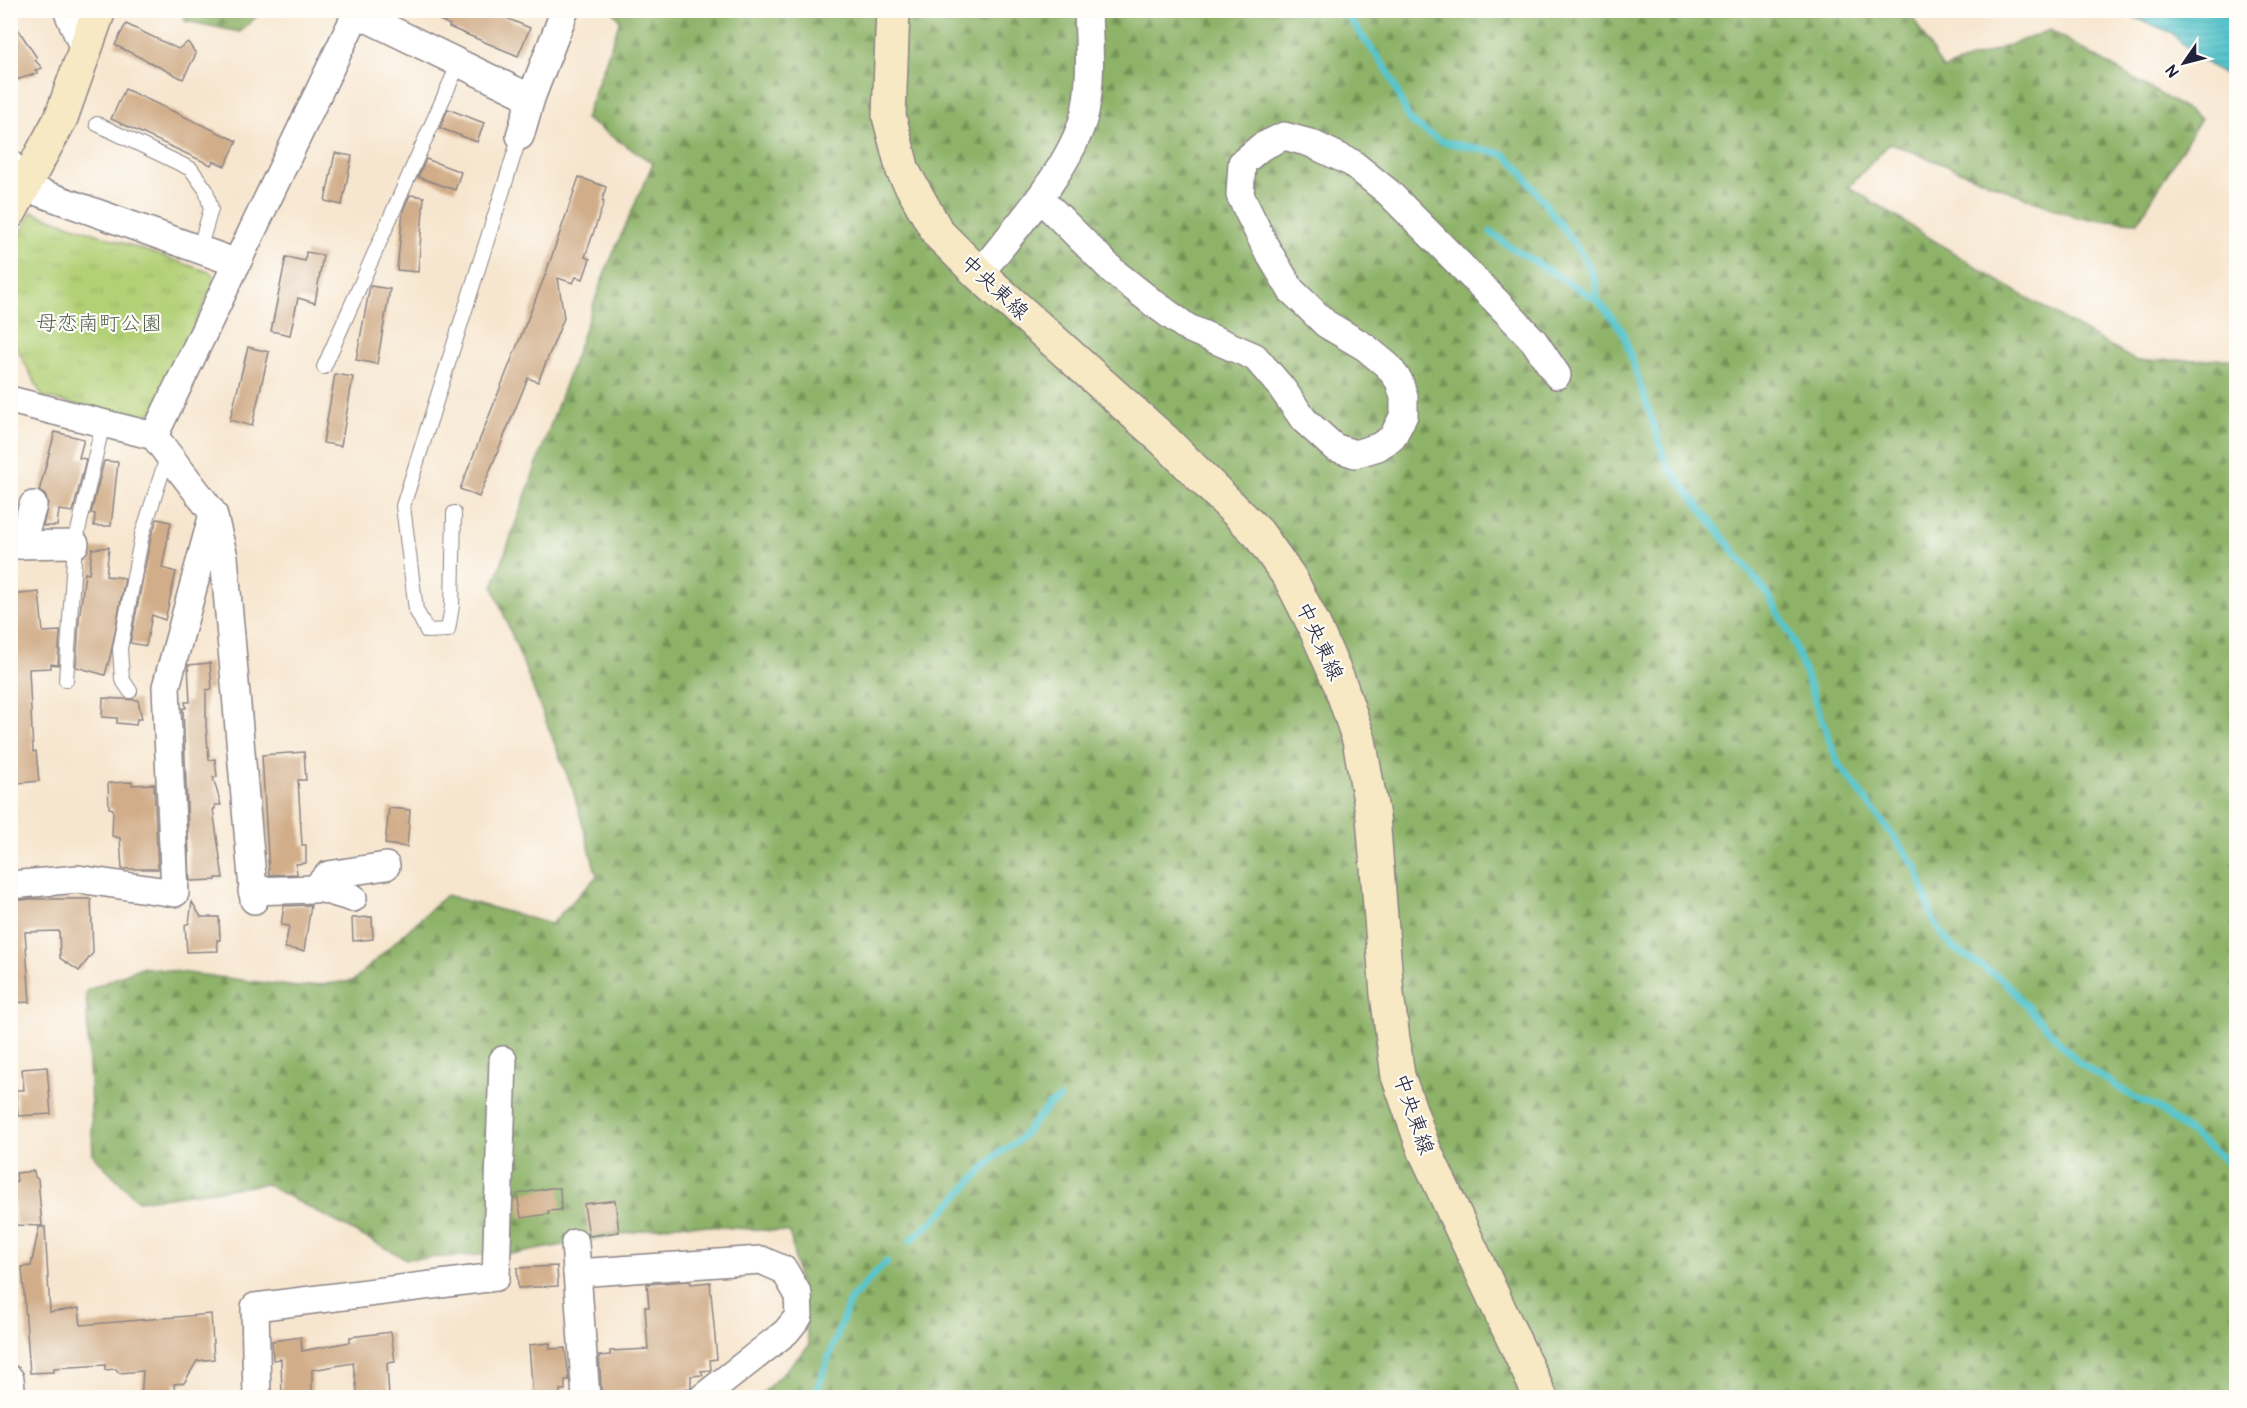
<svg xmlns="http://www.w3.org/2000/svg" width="2247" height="1408" font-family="Pangolin,'Klee One',sans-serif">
	<defs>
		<pattern id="grass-tufts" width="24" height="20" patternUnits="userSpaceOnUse" patternTransform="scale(1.5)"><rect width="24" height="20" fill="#b2d076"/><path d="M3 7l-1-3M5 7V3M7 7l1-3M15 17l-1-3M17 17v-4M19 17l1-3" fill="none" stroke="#99b267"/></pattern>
		<pattern id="forest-firs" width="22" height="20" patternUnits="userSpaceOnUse" patternTransform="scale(1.5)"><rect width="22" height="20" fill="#8db267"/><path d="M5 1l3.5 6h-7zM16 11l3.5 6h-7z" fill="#739056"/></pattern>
		<pattern id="water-rules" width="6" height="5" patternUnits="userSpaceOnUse" patternTransform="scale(1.5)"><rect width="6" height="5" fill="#57c5cc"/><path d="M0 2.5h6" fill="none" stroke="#4ba9b0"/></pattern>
	</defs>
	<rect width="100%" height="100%" fill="#fdfcf7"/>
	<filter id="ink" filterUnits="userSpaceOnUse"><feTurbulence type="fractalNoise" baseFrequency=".0167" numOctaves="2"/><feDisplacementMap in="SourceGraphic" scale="12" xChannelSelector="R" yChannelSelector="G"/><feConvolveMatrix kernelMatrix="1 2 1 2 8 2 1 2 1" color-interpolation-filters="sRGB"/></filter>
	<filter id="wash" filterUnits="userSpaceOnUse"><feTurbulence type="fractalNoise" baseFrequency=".008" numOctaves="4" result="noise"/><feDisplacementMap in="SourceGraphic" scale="24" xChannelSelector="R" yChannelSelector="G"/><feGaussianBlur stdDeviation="1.35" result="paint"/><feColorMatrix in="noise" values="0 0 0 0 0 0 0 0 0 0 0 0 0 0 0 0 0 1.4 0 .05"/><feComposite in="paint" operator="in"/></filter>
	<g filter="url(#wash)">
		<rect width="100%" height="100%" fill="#f7e6cf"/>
		<!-- grass -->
		<polygon fill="url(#grass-tufts)" stroke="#6a7958" stroke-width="1.5" points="32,212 212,273 215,282 152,413 137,419 43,397 11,337 10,253"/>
		<!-- forest -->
		<g fill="url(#forest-firs)" stroke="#586a51" stroke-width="1.5">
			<polygon points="182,11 182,10 262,11 240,32 185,21"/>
			<polygon points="613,11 1909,11 1943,69 2050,30 2201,118 2138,222 2077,218 1890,143 1849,187 2000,282 2136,361 2229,359 2236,365 2236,1397 759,1397 809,1346 790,1232 678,1224 520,1253 406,1259 265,1184 138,1201 93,1155 86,991 141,967 297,987 353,981 446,895 551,924 597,876 573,790 493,587 605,272 653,163 585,119 620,21"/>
		</g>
		<!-- water -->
		<polygon fill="url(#water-rules)" stroke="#3c7484" stroke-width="1.5" points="2119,11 2236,11 2236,82 2196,56 2170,32"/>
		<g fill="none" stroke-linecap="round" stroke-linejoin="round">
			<!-- stream -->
			<g stroke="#57c5cc" stroke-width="7">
				<polyline points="1343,10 1388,71 1410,121 1440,141 1504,154 1518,167 1586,260 1596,283 1597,300 1622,330 1667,465 1768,595 1791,635 1838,763 1917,868 1931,915 1937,927 1952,947 2004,981 2077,1061 2135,1098 2155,1106 2236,1168"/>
				<polyline points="1491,232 1506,244 1597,300"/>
				<polyline points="910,1241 937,1218 998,1154 1018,1141 1049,1105 1060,1099"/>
				<path d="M 814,1398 L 850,1300 C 863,1288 873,1274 887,1262"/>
			</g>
		</g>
		<g id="blocks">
			<!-- building -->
			<g fill="#d1ad89">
				<polygon points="418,10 487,10 530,28 518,56 449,27 450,25"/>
				<polygon points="10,17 37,58 35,60 42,68 35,70 38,73 10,82"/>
				<polygon points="126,24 178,49 188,42 196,54 183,79 115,45"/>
				<polygon points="125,89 237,141 225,166 213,161 211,165 111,119"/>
				<polygon points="448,109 484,123 477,142 440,128"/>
				<polygon points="335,153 352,156 342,205 325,201"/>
				<polygon points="426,159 461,172 455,190 418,177"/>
				<polygon points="579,177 606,187 602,201 604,202 585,257 590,259 583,279 576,277 573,283 558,278 564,318 538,382 528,378 479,497 460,489 546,273"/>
				<polygon points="410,195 424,197 418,272 397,270 403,211"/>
				<polygon points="306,252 323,255 315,303 298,298 290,335 271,331 286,257 305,261"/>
				<polygon points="370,286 390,289 377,364 356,360"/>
				<polygon points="248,347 269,352 252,426 230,420"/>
				<polygon points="335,374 353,377 341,446 323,443"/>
				<polygon points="55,432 84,439 79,458 86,459 73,512 59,510 57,526 43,526 48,502 45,495 39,491"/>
				<polygon points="104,461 118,462 111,526 94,526 95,514 91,513"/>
				<polygon points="157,519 171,522 162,568 176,572 165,620 152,615 146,646 130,643 151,537"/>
				<polygon points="109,547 106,576 125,578 111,653 105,675 76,667 79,620 85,573 89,574 92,549"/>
				<polygon points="39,592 43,632 60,631 58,665 51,664 51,668 29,669 33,752 36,751 39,781 10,784 10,595"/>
				<polygon points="210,663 212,689 206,690 206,726 209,760 215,759 217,777 213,777 221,805 215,805 215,809 213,809 223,878 216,878 216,880 190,881 183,708 186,708 185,702 190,702 188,665"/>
				<polygon points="103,698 138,700 142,719 137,719 136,725 117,723 117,718 102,717"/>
				<polygon points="304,752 306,780 298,780 302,845 306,845 306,863 296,864 297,874 271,875 269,874 262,755"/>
				<polygon points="132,782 132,785 154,784 158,869 122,869 120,838 112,836 113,809 109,808 108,783"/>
				<polygon points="389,808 410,810 407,847 385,844"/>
				<polygon points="30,899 91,899 93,953 79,971 60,958 59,931 25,932 30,1002 10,1003 10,901"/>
				<polygon points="192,902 201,917 219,917 220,940 217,940 218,951 187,952 185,925 189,923"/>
				<polygon points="311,905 304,951 285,948 289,926 281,925 284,906"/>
				<polygon points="372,917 373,939 353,941 352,918"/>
				<polygon points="47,1067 51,1114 18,1116 16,1090 24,1090 22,1069"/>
				<polygon points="34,1171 35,1177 38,1179 42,1226 16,1225 12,1182 17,1181 16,1173"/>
				<polygon points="550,1188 560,1188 561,1210 548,1211 549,1214 521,1218 517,1194"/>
				<polygon points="615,1200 619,1232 589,1236 584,1204"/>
				<polygon points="39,1227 45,1227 50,1312 79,1308 81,1325 211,1314 214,1359 197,1361 184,1383 174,1384 175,1398 141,1398 143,1371 119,1373 116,1369 105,1370 105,1365 54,1368 54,1372 30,1373 22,1267 31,1266"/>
				<polygon points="557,1266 558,1286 518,1288 517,1268"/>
				<polygon points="690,1281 691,1284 710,1282 717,1359 710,1360 711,1370 701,1371 703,1375 691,1376 691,1388 661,1391 661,1398 602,1398 599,1356 610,1355 610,1351 648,1349 645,1307 649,1307 647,1284"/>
				<polygon points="391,1332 395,1362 387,1363 389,1398 358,1398 353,1363 312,1370 312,1398 282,1398 281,1359 273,1360 272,1341 301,1337 302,1351 350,1342 350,1337"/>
				<polygon points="550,1343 550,1349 565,1348 569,1380 565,1380 565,1390 560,1390 560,1396 533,1398 529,1345"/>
			</g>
		</g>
	</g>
	<g filter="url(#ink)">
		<use href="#blocks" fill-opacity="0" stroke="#8c8485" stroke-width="1.5"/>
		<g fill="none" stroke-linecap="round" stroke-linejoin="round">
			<!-- lane casing -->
			<g stroke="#8c8485" stroke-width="16">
				<g id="lane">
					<polyline points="97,124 191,169 206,190 211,209 199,250"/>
					<polyline points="324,367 459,63"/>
					<polyline points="454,513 452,606 448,630 427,631 416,610 403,506 520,136"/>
					<polyline points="66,680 75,544 103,423"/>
					<polyline points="130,691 122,679 120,649 142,535 168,454"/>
				</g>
			</g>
			<!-- street casing -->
			<g stroke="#8c8485" stroke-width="30">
				<g id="street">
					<polyline points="67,10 85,51"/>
					<polyline points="356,13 531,98"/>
					<polyline points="520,136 531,98 565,10"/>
					<polyline points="10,164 24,187 237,263"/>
					<polyline points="1040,198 1114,272 1152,302 1188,328 1255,357 1281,387 1304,420 1334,447 1355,454 1378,447 1392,438 1404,415 1404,397 1399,381 1388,366 1365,347 1326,324 1291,290 1266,248 1240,195 1242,163 1261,147 1284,136 1310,143 1352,163 1388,192 1496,301 1534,341 1557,375"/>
					<path d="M 979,274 C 1013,232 1074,164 1085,112 C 1092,78 1089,45 1088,10"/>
					<polyline points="10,400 154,436 213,513 224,557 254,900"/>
					<polyline points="154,436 358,10"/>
					<polyline points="10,545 75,544"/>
					<polyline points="21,545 33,505"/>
					<polyline points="10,885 78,879 175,893 166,687 213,514"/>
					<polyline points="316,887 353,898"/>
					<polyline points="252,891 315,889 328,875 386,866"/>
					<polyline points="575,1243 586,1398"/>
					<polyline points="577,1273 761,1260 784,1270 798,1294 799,1316 786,1332 702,1398"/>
					<polyline points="10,1379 12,1398"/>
					<polyline points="257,1398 255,1307 496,1277 503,1060"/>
				</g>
			</g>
			<!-- secondary casing -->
			<g stroke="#8c8485" stroke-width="36">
				<g id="secondary">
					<polyline points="893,10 889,116 903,171 938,233 979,274 1164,440 1258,533 1290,578 1314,625 1340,684 1359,740 1373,817 1387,994 1398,1076 1424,1149 1541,1398"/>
					<polyline points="10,212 61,118 99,10"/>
				</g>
			</g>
			<!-- lane -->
			<use href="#lane" stroke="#fff" stroke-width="14"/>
			<!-- street -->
			<use href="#street" stroke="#fff" stroke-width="27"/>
			<!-- secondary -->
			<use href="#secondary" stroke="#f6e9c3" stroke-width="33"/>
		</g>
	</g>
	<g text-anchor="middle" stroke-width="4.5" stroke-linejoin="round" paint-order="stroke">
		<!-- street labels -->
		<g font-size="21" fill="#22223b" stroke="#fdfcf7">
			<text transform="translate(995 287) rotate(43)" y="7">中央東線</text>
			<text transform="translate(1320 641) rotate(65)" y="7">中央東線</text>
			<text transform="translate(1414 1114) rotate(71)" y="7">中央東線</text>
		</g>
		<!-- park labels -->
		<g font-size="21" fill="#545f50" stroke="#fdfcf7">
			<text x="99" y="330">母恋南町公園</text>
		</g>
	</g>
	<!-- margin -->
	<rect width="2247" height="1408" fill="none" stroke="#fdfcf7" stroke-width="36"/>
	<!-- north arrow -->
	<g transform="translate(2184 63) rotate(235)" stroke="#fdfcf7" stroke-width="4.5" paint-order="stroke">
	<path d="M0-4.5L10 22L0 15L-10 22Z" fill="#22223b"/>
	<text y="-9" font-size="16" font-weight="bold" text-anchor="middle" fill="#22223b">N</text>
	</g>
</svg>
